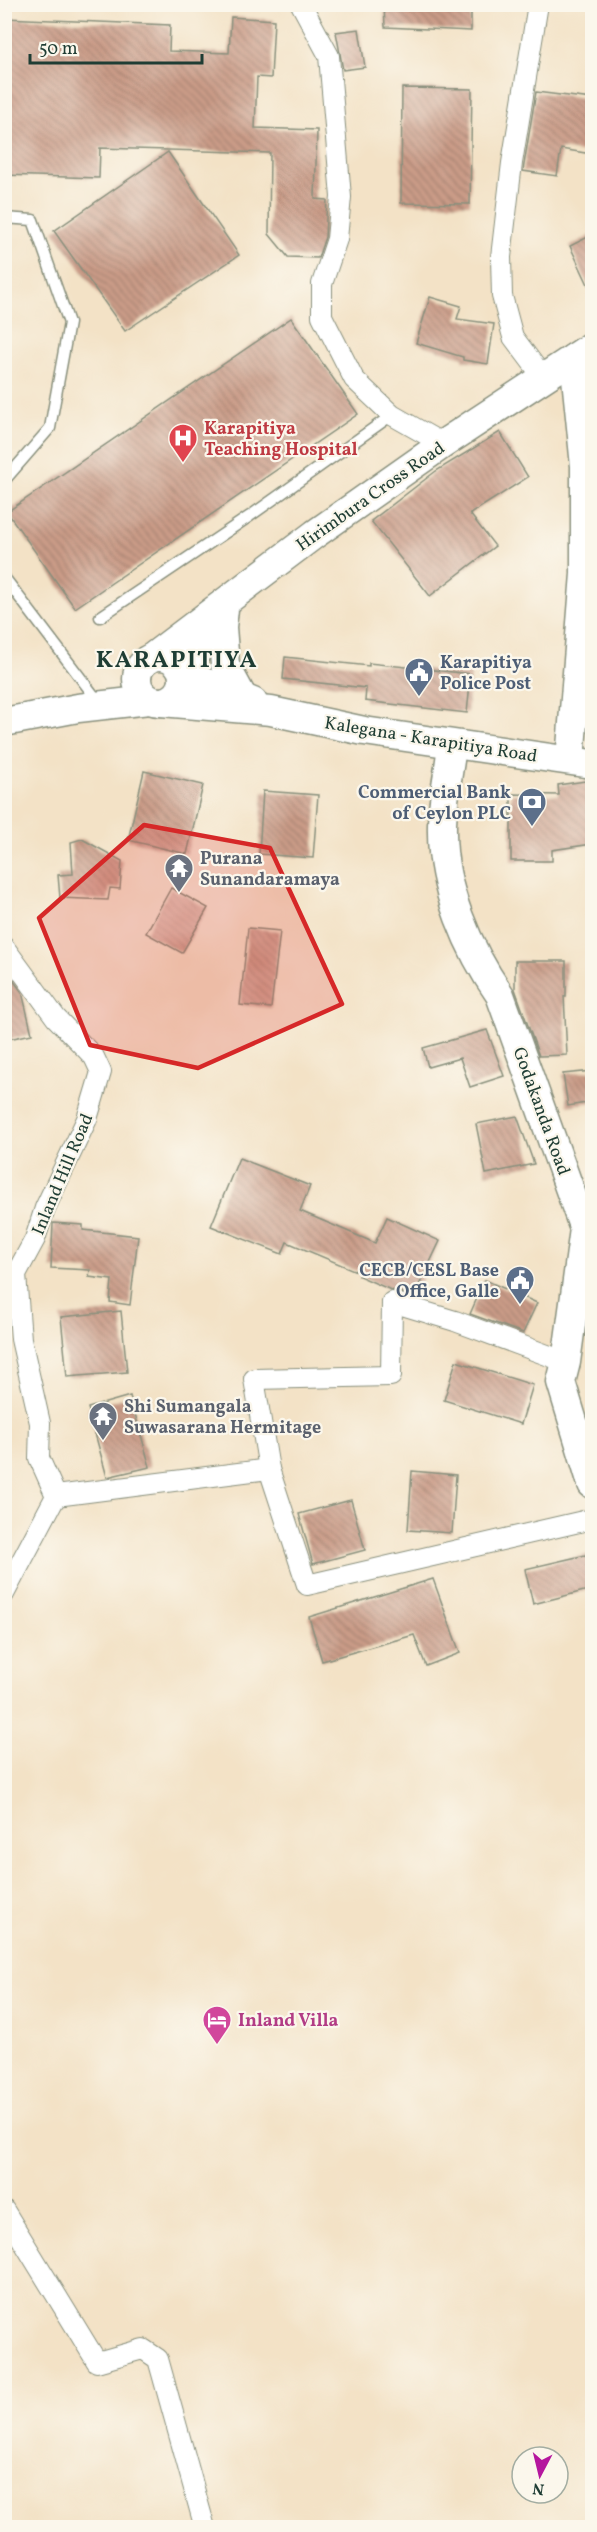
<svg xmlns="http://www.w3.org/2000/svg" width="597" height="2532" font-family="Vollkorn,serif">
	<defs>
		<pattern id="building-back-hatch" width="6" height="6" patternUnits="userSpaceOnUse" patternTransform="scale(1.5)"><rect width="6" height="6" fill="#ca9b87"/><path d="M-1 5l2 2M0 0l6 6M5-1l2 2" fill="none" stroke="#a3806f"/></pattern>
	</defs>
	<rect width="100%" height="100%" fill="#fbf7ec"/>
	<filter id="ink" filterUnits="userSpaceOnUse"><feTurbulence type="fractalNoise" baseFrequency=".0167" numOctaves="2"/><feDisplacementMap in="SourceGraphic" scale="12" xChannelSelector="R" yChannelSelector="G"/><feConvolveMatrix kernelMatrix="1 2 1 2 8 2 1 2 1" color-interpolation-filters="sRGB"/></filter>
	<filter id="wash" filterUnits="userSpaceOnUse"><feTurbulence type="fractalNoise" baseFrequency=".008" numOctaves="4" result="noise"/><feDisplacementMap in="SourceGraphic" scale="24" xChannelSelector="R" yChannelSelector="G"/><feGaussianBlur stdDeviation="1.35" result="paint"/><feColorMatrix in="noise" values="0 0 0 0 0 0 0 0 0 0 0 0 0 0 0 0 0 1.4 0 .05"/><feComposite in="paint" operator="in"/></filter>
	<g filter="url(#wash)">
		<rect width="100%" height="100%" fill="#f3e2c6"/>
		<g id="blocks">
			<!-- building -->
			<g fill="url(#building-back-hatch)">
				<polygon points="384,4 471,4 471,31 385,27"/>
				<polygon points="231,17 274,20 271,78 257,77 255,128 317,130 315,199 327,200 325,237 318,258 288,257 269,234 270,153 100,148 99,178 4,175 4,18 170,25 169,51 229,53"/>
				<polygon points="359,29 365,67 343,70 336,32"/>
				<polygon points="402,88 472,89 470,204 401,203"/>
				<polygon points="536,92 592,99 592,154 561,149 557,176 523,171"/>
				<polygon points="168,152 239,255 125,331 54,231"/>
				<polygon points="592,235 592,293 570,246"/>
				<polygon points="430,297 461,306 457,319 494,324 488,364 463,360 463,357 416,343"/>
				<polygon points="291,318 358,414 75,608 7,512"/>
				<polygon points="500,432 528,477 470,514 495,546 430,596 371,521 436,471"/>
				<polygon points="285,657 369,666 369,663 471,674 467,713 365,701 366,688 283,679"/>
				<polygon points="144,771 203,785 187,854 128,840"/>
				<polygon points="592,780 592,844 552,850 552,861 511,861 511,794 559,795 558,785"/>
				<polygon points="263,791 318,795 313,858 259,854"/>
				<polygon points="82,839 122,861 120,889 110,888 108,900 60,898 58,875 73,874 71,842"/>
				<polygon points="171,888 208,908 182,953 146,933"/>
				<polygon points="248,928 280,931 271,1008 240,1005"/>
				<polygon points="515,961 566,961 566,996 564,996 567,1055 539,1056 515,989"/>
				<polygon points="4,968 22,992 32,1034 4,1040"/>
				<polygon points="487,1030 504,1076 470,1087 460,1058 428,1067 423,1048"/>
				<polygon points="592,1071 592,1102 568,1106 563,1074"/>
				<polygon points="517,1116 534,1164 486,1174 476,1124"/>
				<polygon points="239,1158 310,1186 300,1211 375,1243 387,1217 440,1241 414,1296 391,1290 359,1276 361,1273 287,1242 282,1254 211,1226"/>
				<polygon points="53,1223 83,1225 83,1230 138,1236 130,1305 110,1302 112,1280 89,1277 90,1270 51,1268"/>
				<polygon points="485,1280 537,1303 523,1333 470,1314"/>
				<polygon points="121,1311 127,1372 67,1377 61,1317"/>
				<polygon points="456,1361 533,1385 521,1424 444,1400"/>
				<polygon points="130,1396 150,1467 107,1477 88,1408"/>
				<polygon points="412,1471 456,1475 452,1533 408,1530"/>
				<polygon points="351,1500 365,1550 313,1564 299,1514"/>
				<polygon points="590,1554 592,1589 533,1604 525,1569"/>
				<polygon points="433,1579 460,1653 426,1666 414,1635 322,1661 309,1617"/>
			</g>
		</g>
	</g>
	<g filter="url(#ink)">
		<use href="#blocks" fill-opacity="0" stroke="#89907d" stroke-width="1.5"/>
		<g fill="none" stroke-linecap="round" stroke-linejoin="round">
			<!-- lane casing -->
			<g stroke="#89907d" stroke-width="13">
				<g id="lane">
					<polyline points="4,218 33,220 69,323 50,428 4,481"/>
					<polyline points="4,577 95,697"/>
					<polyline points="100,617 250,516 392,415"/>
				</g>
			</g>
			<!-- street casing -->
			<g stroke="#89907d" stroke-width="22">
				<g id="street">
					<polyline points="301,4 329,56 341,197 337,239 322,284 322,316 354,379 392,415 443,444"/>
					<polyline points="538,4 512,163 501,257 502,296 513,337 543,377"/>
					<polyline points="4,947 56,1018 94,1057 101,1072 87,1119 45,1208 35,1239 16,1274 21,1339 40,1423 39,1458 56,1496"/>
					<polyline points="269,1469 254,1379 391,1376 392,1302 455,1321 566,1362"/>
					<polyline points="56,1496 269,1469 307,1585 592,1519"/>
					<polyline points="4,1594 56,1496"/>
					<polyline points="4,2210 97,2362 143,2349 158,2359 205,2528"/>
				</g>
			</g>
			<!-- secondary casing -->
			<g stroke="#89907d" stroke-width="31">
				<g id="secondary">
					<polyline points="224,609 222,627 225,665 243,698"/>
					<polyline points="155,655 315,534 443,444 592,346"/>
					<circle cx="160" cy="679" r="23"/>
					<polyline points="183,673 223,611"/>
					<polyline points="184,677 194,678 253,702"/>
					<polyline points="161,702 271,711 364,731 592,764"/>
					<polyline points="4,722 78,708 149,700"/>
					<path d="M 452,745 C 449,774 441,804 442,832 C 442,888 468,949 500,995 L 584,1229 L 566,1362 L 561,1382 L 592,1484"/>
					<polyline points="570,760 585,574 585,466 574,358"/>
				</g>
			</g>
			<!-- lane -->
			<use href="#lane" stroke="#fff" stroke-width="10"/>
			<!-- street -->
			<use href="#street" stroke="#fff" stroke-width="20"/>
			<!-- secondary -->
			<use href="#secondary" stroke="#fff" stroke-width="28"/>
		</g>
	</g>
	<!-- marked area -->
	<path fill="#d62828" fill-opacity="0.2" stroke="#d62828" stroke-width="4.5" stroke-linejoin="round" d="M 144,825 L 270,848 L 342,1004 L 198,1068 L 90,1045 L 39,918 Z"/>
	<!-- icons -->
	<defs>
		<g id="hospital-pin" transform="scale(1.5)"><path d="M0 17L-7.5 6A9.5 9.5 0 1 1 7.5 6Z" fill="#e0444e" stroke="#fbf7ec"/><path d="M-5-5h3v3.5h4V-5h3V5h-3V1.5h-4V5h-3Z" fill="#fff"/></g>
		<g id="civic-pin" transform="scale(1.5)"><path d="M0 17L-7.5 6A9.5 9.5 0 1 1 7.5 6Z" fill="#5c6f8a" stroke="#fbf7ec"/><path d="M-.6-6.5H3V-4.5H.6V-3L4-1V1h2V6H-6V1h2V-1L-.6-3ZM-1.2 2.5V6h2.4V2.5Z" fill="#fff"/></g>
		<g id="bank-pin" transform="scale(1.5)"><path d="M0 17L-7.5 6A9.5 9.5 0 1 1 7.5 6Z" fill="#5c6f8a" stroke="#fbf7ec"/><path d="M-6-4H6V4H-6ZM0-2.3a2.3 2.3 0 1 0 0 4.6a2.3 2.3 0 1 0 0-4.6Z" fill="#fff"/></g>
		<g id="temple-pin" transform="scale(1.5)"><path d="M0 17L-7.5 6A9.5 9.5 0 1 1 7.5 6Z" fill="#6b7280" stroke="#fbf7ec"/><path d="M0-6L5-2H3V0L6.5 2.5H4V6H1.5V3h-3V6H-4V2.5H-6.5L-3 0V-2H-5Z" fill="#fff"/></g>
		<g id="hotel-pin" transform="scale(1.5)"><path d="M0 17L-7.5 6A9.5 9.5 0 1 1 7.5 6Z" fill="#d1479c" stroke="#fbf7ec"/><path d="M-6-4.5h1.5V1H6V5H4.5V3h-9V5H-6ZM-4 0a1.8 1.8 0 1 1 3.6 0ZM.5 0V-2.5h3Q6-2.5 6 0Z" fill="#fff"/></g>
	</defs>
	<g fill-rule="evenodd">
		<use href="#hospital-pin" x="183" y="438"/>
		<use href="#civic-pin" x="419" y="672"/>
		<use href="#bank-pin" x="532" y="802"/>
		<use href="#temple-pin" x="179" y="868"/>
		<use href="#civic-pin" x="520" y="1280"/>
		<use href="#temple-pin" x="103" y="1416"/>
		<use href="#hotel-pin" x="217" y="2020"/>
	</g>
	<g text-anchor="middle" stroke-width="4.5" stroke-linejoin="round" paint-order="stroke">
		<!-- health labels -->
		<g font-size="18" font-weight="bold" fill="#be3a42" stroke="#fbf7ec" text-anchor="start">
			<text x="204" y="434">Karapitiya<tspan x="204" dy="21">Teaching Hospital</tspan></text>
		</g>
		<!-- street labels -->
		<g font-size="18" fill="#1f3d34" stroke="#fbf7ec">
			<text transform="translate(370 496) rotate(-35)" y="6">Hirimbura Cross Road</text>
			<text transform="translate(431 739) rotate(9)" y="6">Kalegana - Karapitiya Road</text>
			<text transform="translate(542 1111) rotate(70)" y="6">Godakanda Road</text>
			<text transform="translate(62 1174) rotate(-67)" y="6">Inland Hill Road</text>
		</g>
		<!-- service labels -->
		<g font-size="18" font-weight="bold" fill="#4e5e75" stroke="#fbf7ec" text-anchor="end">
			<text x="440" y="668" text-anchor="start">Karapitiya<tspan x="440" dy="21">Police Post</tspan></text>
			<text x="511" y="798">Commercial Bank<tspan x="511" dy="21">of Ceylon PLC</tspan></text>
			<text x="499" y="1276">CECB/CESL Base<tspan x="499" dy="21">Office, Galle</tspan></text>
		</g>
		<!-- worship labels -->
		<g font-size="18" font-weight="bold" fill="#5b616d" stroke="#fbf7ec" text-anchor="start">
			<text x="200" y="864">Purana<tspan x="200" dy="21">Sunandaramaya</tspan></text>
			<text x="124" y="1412">Shi Sumangala<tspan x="124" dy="21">Suwasarana Hermitage</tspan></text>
		</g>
		<!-- hotel labels -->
		<g font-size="18" font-weight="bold" fill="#b23c85" stroke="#fbf7ec" text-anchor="start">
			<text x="238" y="2026">Inland Villa</text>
		</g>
		<!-- district labels -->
		<g font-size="24" font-weight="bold" letter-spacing="1.5" fill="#1f3d34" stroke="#fbf7ec">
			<text x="177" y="667">KARAPITIYA</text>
		</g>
	</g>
	<!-- margin -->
	<rect width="597" height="2532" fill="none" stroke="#fbf7ec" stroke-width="24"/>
	<!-- north arrow -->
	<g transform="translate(540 2475) rotate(187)"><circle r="28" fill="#fbf7ec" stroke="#a3ada2" stroke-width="1.5"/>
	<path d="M0-4.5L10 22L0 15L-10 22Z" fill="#b5179e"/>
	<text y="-9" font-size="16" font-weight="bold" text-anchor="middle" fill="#1f3d34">N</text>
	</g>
	<!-- scale -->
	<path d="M30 54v9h172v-9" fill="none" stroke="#1f3d34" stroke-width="3"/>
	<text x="39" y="54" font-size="18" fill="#1f3d34" stroke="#fbf7ec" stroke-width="4.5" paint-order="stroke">50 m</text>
</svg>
